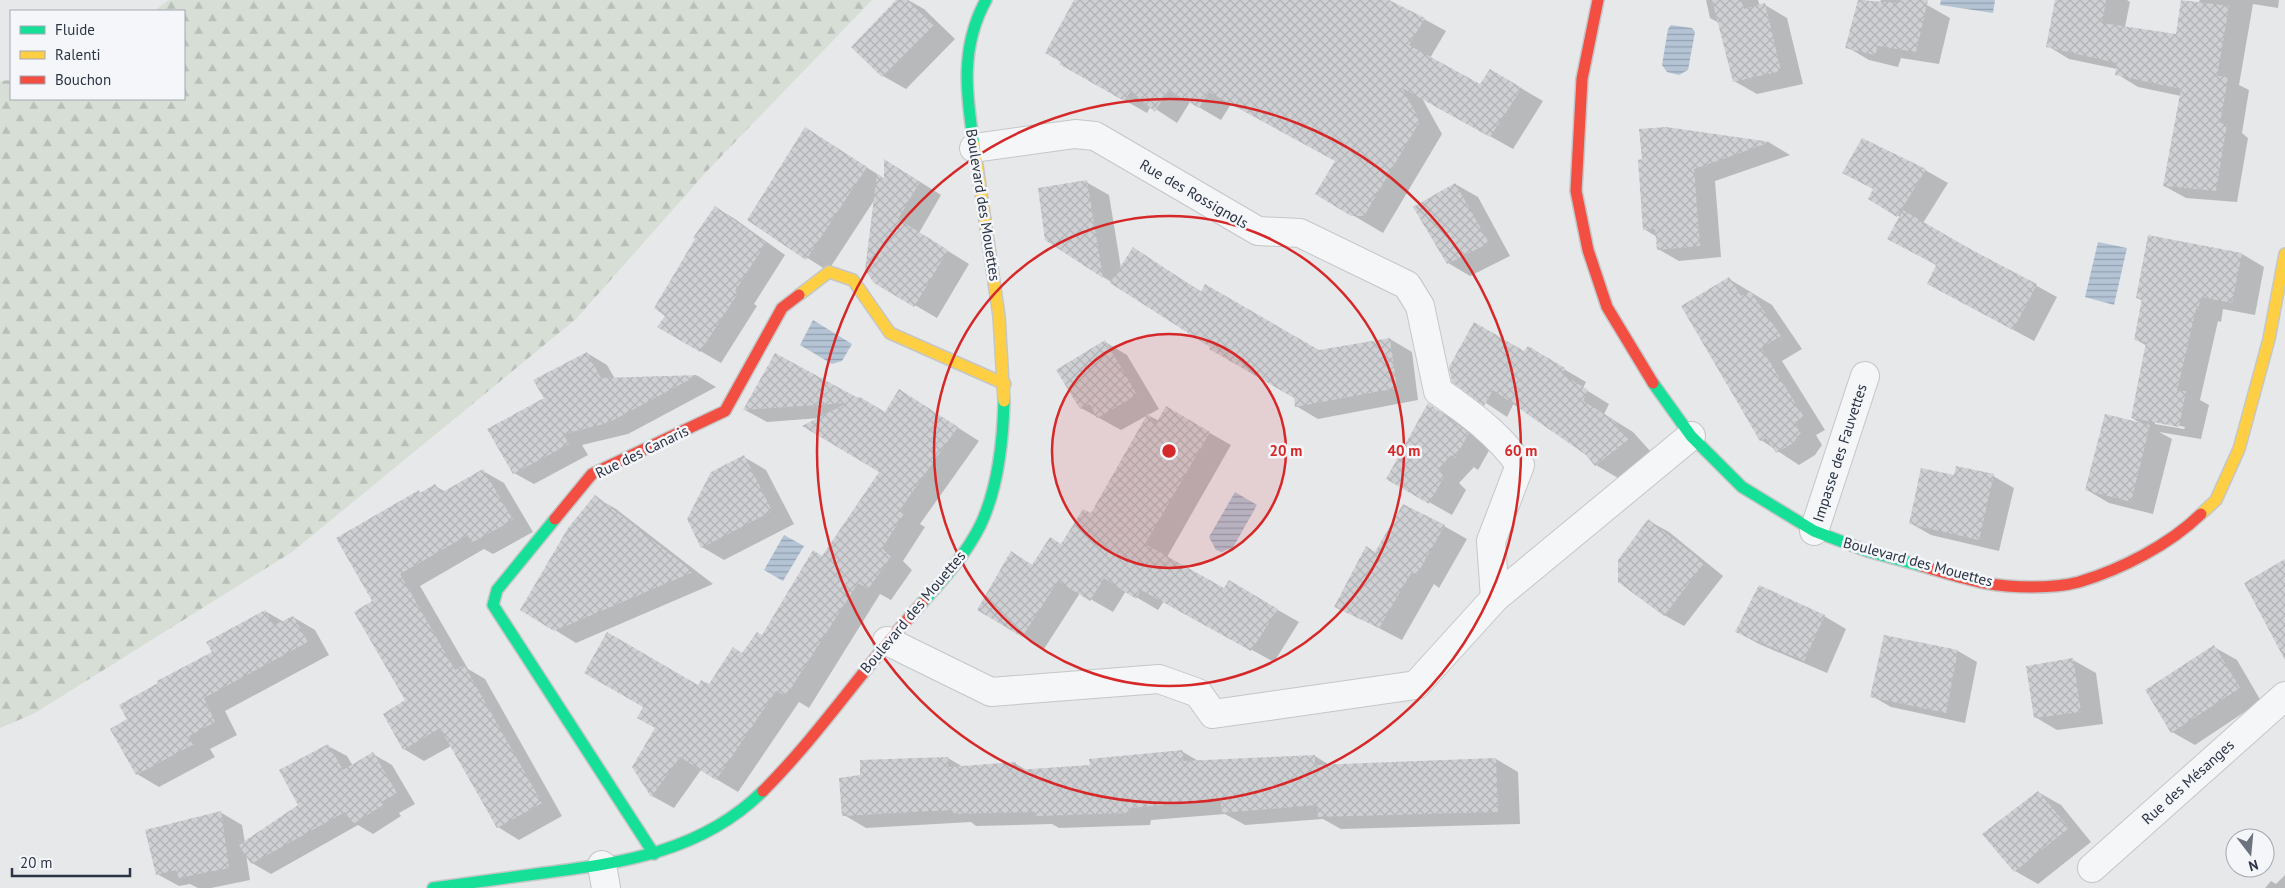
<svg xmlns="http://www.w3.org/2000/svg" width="2285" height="888" font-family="'PT Sans',sans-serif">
	<defs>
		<pattern id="forest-firs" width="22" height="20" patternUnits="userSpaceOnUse" patternTransform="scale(1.25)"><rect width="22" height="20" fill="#d6ded6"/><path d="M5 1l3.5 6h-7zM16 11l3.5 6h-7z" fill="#b8bfb9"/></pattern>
		<pattern id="water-rules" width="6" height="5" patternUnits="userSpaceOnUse" patternTransform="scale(1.25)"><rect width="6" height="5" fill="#b4c4d5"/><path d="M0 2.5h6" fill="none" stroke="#93a0af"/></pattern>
		<pattern id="building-cross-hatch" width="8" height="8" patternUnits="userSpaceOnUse" patternTransform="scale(1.25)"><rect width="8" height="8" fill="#ced0d3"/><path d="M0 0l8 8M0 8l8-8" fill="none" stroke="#b1b3b6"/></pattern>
	</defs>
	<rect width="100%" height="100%" fill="#e6e8ea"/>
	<!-- forest -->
	<polygon fill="url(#forest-firs)" points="169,0 872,0 707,171 576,319 292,552 35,713 0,728 0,81 11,80 11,99 184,99 184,11 154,11"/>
	<!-- water -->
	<g fill="url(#water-rules)">
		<polygon points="1941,0 1995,0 1993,13 1940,5"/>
		<polygon points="1671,25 1692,28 1695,32 1688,70 1679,75 1667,72 1662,65 1668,29"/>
		<polygon points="2098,242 2127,248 2114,305 2085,297"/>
		<polygon points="813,320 852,344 842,361 832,364 800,345"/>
		<polygon points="1235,492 1257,505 1231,551 1228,549 1222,552 1216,550 1209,537"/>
		<polygon points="784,535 804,546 783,581 764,570"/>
	</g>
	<!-- shadow -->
	<g fill="#0003" fill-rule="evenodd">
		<polygon points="898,0 908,0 924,9 955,39 906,89 883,76"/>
		<polygon points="1126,0 1369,0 1424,19 1446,31 1430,58 1480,85 1490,70 1543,101 1513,149 1422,98 1442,134 1383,233 1317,194 1336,161 1231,104 1221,120 1190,102 1177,123 1151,106 1147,113 1061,64"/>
		<polygon points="1706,0 1758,0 1760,6 1765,5 1787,18 1803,84 1757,94 1734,81 1719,23 1710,18"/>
		<polygon points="1859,0 1880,2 1881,0 1901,0 1927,5 1950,18 1939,64 1901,58 1898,67 1869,60 1847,47"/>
		<polygon points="2056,0 2127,0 2130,2 2125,27 2177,36 2200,0 2279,0 2278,8 2253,4 2239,85 2249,90 2242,133 2248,138 2237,202 2186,198 2164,186 2181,96 2138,87 2117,74 2117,69 2069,59 2048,46"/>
		<polygon points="805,128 885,179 906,173 941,195 919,233 969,264 937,318 875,282 875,199 828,271 748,220"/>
		<polygon points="1666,128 1770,143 1790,155 1715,181 1721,257 1679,261 1658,249 1657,237 1644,229 1643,160"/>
		<polygon points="1925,170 1948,183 1923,223 2057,297 2034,341 1949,295 1937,265 1900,217 1870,199"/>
		<polygon points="1086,182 1109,195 1121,268 1133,249 1202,292 1319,352 1390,339 1412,352 1418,400 1318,419 1296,406 1295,397 1212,347 1046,240"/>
		<polygon points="1455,184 1478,197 1510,256 1470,276 1448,263"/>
		<polygon points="715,207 735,219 785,255 754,304 757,306 721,363 659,327 667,316"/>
		<path d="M 2149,237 L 2242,254 L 2264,267 L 2255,315 L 2223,309 L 2221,322 L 2218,321 L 2200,400 L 2209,405 L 2201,439 L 2159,432 L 2172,439 L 2153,514 L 2109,503 L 2087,490 L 2142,424 L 2132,418 L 2147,346 L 2135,339 L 2143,301 L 2137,298 ZM 2155,421 L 2185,427 L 2184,429 L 2155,424 Z"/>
		<polygon points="1729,279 1772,305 1802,349 1782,361 1825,430 1816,435 1822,445 1815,455 1799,465 1761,440"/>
		<polygon points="1105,342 1127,355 1159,409 1121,430 1081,408"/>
		<polygon points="1528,348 1586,382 1583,388 1609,404 1604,414 1633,432 1651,452 1618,478 1596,465 1587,454 1514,403 1507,417 1453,381 1524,353"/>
		<polygon points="587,353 607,365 615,379 698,376 716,387 628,434 582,445 588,455 534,484 514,473 545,399"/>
		<polygon points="775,355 886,413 900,391 979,441 920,524 925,527 903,561 912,570 891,600 880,594 809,708 799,702 738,792 701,770 674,808 652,796 634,767 699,686 710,686 762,637 822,557 880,472 820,418 767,422 745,410"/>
		<polygon points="1429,405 1451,418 1491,447 1478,470 1474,467 1459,483 1466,490 1452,515 1388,479"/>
		<polygon points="1166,408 1231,445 1167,557 1225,590 1229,582 1299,622 1274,662 1164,601 1158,610 1126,591 1113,612 1080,593 1044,649 1022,636 1011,553 1034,566 1062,546 1092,514 1148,415 1159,421"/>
		<polygon points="744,457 766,470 794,524 724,560 702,547"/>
		<polygon points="483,471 504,483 533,532 493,554 484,549 420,586 468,669 485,679 562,816 519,840 498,827 451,746 424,761 404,749 407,701 374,601 419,492 421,493 435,486 446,492"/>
		<polygon points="1993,476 2014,488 1999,551 1931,535 1910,523 1955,477"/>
		<polygon points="595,497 616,509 713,584 576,643 555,630"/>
		<polygon points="1649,521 1669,532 1723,576 1684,626 1664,615"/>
		<polygon points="1444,526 1467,539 1439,588 1434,584 1402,640 1336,606 1376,554"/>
		<polygon points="265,611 284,622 293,617 315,630 329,655 225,711 237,735 210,749 215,757 159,787 137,774 129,719"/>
		<polygon points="1824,616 1846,629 1827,673 1759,644 1737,632"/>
		<polygon points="1885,636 1958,651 1977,662 1965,723 1891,707 1872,696"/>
		<polygon points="2214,647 2237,660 2261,701 2195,745 2172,732"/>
		<polygon points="2073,660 2096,673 2103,724 2057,730 2035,717"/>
		<polygon points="328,746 347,756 353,766 373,754 392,765 415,804 399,813 401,816 373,834 358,825 271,874 252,863 246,854 250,880 211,888 198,888 190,884 179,886 157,874 220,812 242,825 245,843 299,805"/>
		<polygon points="1183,752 1200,762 1315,756 1331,766 1496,759 1518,772 1520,824 1341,829 1323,819 1245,825 1225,814 1151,820 1150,825 1059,828 1052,824 976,826 971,822 866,828 844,815 948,758 963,767 1016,764 1028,771 1091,766"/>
		<polygon points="2038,792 2061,805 2091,842 2038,884 2015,871"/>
		<polygon points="2285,875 2285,888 2265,888 2271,881 2276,884"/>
	</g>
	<!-- building -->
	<g fill="url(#building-cross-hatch)">
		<polygon points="896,0 907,0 934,26 882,77 851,47"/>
		<polygon points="1074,0 1389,0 1425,18 1409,45 1480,84 1490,69 1522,88 1490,137 1402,88 1420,121 1364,216 1351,216 1315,194 1335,161 1209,92 1199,108 1168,90 1155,112 1131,91 1124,101 1059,64 1061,62 1045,53"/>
		<polygon points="1712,0 1741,0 1744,9 1765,3 1781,71 1733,82"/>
		<polygon points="1858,0 1899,3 1901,0 1928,0 1916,52 1878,46 1875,55 1845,48"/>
		<polygon points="2055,0 2106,0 2102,23 2176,34 2181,0 2229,6 2217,76 2228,77 2220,123 2227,124 2216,191 2163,186 2181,89 2115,75 2117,63 2046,47"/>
		<polygon points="805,127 867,167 806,260 747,220"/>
		<polygon points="1666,127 1771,142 1694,169 1700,246 1657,250 1655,229 1643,230 1638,160 1642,159 1639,129"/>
		<polygon points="1862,138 1926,169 1897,217 1868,199 1873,189 1842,173"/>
		<polygon points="884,159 920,182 898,219 948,250 914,307 874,283 865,270 877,174 884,179"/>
		<polygon points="1087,180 1103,278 1045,240 1038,188"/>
		<polygon points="1455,183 1489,243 1447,264 1413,207"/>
		<polygon points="715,206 766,243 735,291 738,293 700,352 657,327 665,316 654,308 695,239 693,238"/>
		<polygon points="1903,210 1970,249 2037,284 2013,330 1927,284 1936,265 1887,239"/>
		<polygon points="2148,235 2242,253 2232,303 2201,297 2198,309 2196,309 2177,391 2186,391 2179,427 2131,418 2146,342 2134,340 2142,299 2136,298"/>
		<polygon points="1133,247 1201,292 1205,284 1319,350 1390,338 1397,388 1295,407 1294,398 1209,349 1210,347 1110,283"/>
		<polygon points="1729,277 1741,296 1750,291 1781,336 1761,348 1804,417 1795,422 1801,432 1793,443 1776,453 1766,438 1760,441 1681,306"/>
		<polygon points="1474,322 1524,351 1528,346 1565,368 1562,374 1588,390 1583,401 1611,418 1629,439 1595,466 1586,455 1493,390 1484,406 1452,382 1449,367"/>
		<polygon points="1105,340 1137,395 1097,418 1090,404 1080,409 1056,370"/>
		<polygon points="587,352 601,378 698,375 608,423 563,434 569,444 513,474 487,429 544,398 533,380"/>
		<polygon points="775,353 858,398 860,397 885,412 899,389 958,427 899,511 904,514 882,548 891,557 868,589 858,583 786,696 776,691 716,780 680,757 651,797 632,767 655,728 637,718 643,707 584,673 607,632 698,685 701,680 709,684 733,647 742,653 757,632 762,635 813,550 822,556 879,472 802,426 847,403 743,410"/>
		<polygon points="1428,403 1469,433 1455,458 1451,455 1438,469 1444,477 1429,504 1386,479"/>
		<polygon points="1166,406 1210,432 1145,544 1224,588 1229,580 1278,609 1251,651 1141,590 1136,599 1104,578 1090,601 1058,581 1022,637 977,610 1011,551 1032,565 1050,537 1061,544 1083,509 1091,513 1148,413 1155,425"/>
		<polygon points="2105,414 2150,425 2131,502 2085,490"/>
		<polygon points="744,455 772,511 701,548 687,519 711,472"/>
		<polygon points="1956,466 1994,474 1979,540 1909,524 1921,468 1954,475"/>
		<polygon points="483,469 513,520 471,543 468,535 400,574 455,670 464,665 542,803 497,828 440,728 403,750 383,714 405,700 354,612 372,601 336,538 419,490 420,493 435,484 441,493"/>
		<polygon points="595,495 693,572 554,631 520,610 568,528"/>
		<polygon points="1403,504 1445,525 1416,576 1411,573 1379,628 1334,607 1366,546 1375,552"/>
		<polygon points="1648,519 1704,563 1664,616 1618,582 1618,560"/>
		<polygon points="2285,559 2285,660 2244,583"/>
		<polygon points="1759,585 1825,615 1804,661 1735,632"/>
		<polygon points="265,610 274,625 293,616 308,642 204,698 215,722 189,736 194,744 136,775 110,729 127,719 119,705 158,683 157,681 212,652 206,642"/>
		<polygon points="1884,635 1958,650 1946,713 1870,697"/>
		<polygon points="2214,645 2240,688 2171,733 2145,690"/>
		<polygon points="2073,658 2081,712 2034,718 2026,666"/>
		<polygon points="328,744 343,770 373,752 397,793 381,802 383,805 353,824 345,812 251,864 239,845 298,805 279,770"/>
		<polygon points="1183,750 1183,761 1315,755 1315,765 1496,758 1498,812 1318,817 1317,805 1221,813 1221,800 1129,808 1129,813 1036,816 1035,812 953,814 952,810 842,816 839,778 860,775 860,760 948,757 948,767 1016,762 1016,770 1090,765 1089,759"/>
		<polygon points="2038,791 2069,828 2014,872 1982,834"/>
		<polygon points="221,811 229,868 179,878 176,870 156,875 145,830"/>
	</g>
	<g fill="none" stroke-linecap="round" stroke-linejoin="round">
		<!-- street casing -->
		<g stroke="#c4c6c8" stroke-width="30">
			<g id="street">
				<path d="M 974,148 L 1075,134 L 1095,136 L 1258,231 L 1300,233 L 1407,285 L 1420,306 L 1438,391 C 1468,412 1499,434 1520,465 L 1491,541 L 1495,598"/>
				<polyline points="1814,531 1865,376"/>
				<polyline points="887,641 991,692 1159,679 1198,693 1213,714 1416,685 1495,598 1691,436"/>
				<polyline points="602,865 606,888"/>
				<polyline points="2092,868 2285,696"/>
			</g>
		</g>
		<!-- fast casing -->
		<g stroke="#c4c6c8" stroke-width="14">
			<g id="fast">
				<path d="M 974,145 C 966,94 960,47 986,0"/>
				<polyline points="1653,383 1691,436 1742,487 1814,531 1867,551 1922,566"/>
				<polyline points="555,519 497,590 493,605 654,854"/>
				<path d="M 922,603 C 944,579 966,554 980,526 C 998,489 1003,441 1004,401"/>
				<path d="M 433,888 C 470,883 506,878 543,873 C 623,863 703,851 763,791"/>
			</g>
		</g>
		<!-- slow casing -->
		<g stroke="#c4c6c8" stroke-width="14">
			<g id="slow">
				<polyline points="974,145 999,316 1004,401"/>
				<polyline points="799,295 829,272 853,280 890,333 1005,384"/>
				<polyline points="2201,514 2216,500 2239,449 2269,339 2285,254"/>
			</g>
		</g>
		<!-- jam casing -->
		<g stroke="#c4c6c8" stroke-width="14">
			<g id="jam">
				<polyline points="1598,0 1582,79 1576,191 1588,250 1607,307 1653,383"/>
				<polyline points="555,519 592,474 725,411 782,308 799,295"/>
				<path d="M 1922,566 C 1943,572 1964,579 1985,583 C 2011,588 2053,589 2079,582 C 2122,569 2169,545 2201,514"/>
				<path d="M 763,791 C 821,733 867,663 922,603"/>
			</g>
		</g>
		<!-- street -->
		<use href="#street" stroke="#f5f6f7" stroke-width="28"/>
		<!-- fast -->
		<use href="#fast" stroke="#16e098" stroke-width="11"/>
		<!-- slow -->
		<use href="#slow" stroke="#ffcf43" stroke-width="11"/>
		<!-- jam -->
		<use href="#jam" stroke="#f24e42" stroke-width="11"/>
	</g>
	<!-- distance rings -->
	<circle cx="1169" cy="451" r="117" fill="#d62828" fill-opacity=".12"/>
	<g fill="none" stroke="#d62828" stroke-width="2.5">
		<circle cx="1169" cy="451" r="117"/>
		<circle cx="1169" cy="451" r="235"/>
		<circle cx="1169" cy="451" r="352"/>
	</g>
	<g text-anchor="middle" stroke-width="5" stroke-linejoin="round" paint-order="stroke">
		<!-- street labels -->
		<g font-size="15" fill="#2b3445" stroke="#f4f6f9">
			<text transform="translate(1194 194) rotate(30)" y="5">Rue des Rossignols</text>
			<text transform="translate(983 205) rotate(81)" y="5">Boulevard des Mouettes</text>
			<text transform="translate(642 452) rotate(-26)" y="5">Rue des Canaris</text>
			<text transform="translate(1840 453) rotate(-72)" y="5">Impasse des Fauvettes</text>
			<text transform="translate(1918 562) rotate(15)" y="5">Boulevard des Mouettes</text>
			<text transform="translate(913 612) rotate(-50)" y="5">Boulevard des Mouettes</text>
			<text transform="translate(2188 782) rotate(-42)" y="5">Rue des Mésanges</text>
		</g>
	</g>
	<circle cx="1169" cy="451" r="8" fill="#d62828" stroke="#f4f6f9" stroke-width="2.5"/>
	<g font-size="15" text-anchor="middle" font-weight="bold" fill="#d62828" stroke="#f4f6f9" stroke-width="5" stroke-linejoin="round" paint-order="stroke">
		<text x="1286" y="456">20 m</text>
		<text x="1404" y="456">40 m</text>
		<text x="1521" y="456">60 m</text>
	</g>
	<!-- legend -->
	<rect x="10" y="10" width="175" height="90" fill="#f4f6f9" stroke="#a4a8b1"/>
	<rect x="20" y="26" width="25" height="8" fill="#16e098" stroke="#a4a8b1"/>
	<text x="55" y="35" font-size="15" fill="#2b3445">Fluide</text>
	<rect x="20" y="51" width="25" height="8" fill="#ffcf43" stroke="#a4a8b1"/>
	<text x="55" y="60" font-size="15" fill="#2b3445">Ralenti</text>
	<rect x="20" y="76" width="25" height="8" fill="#f24e42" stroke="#a4a8b1"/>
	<text x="55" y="85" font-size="15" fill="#2b3445">Bouchon</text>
	<!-- north arrow -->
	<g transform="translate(2250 853) rotate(164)"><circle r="24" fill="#f4f6f9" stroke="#a4a8b1"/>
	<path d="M0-4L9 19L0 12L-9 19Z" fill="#6c737f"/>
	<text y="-8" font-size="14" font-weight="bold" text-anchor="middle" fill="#2b3445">N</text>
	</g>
	<!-- scale -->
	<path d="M12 868v8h118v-8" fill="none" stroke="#2b3445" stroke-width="2.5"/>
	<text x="20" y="868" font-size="15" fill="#2b3445" stroke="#f4f6f9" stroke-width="4" paint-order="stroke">20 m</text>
</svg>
